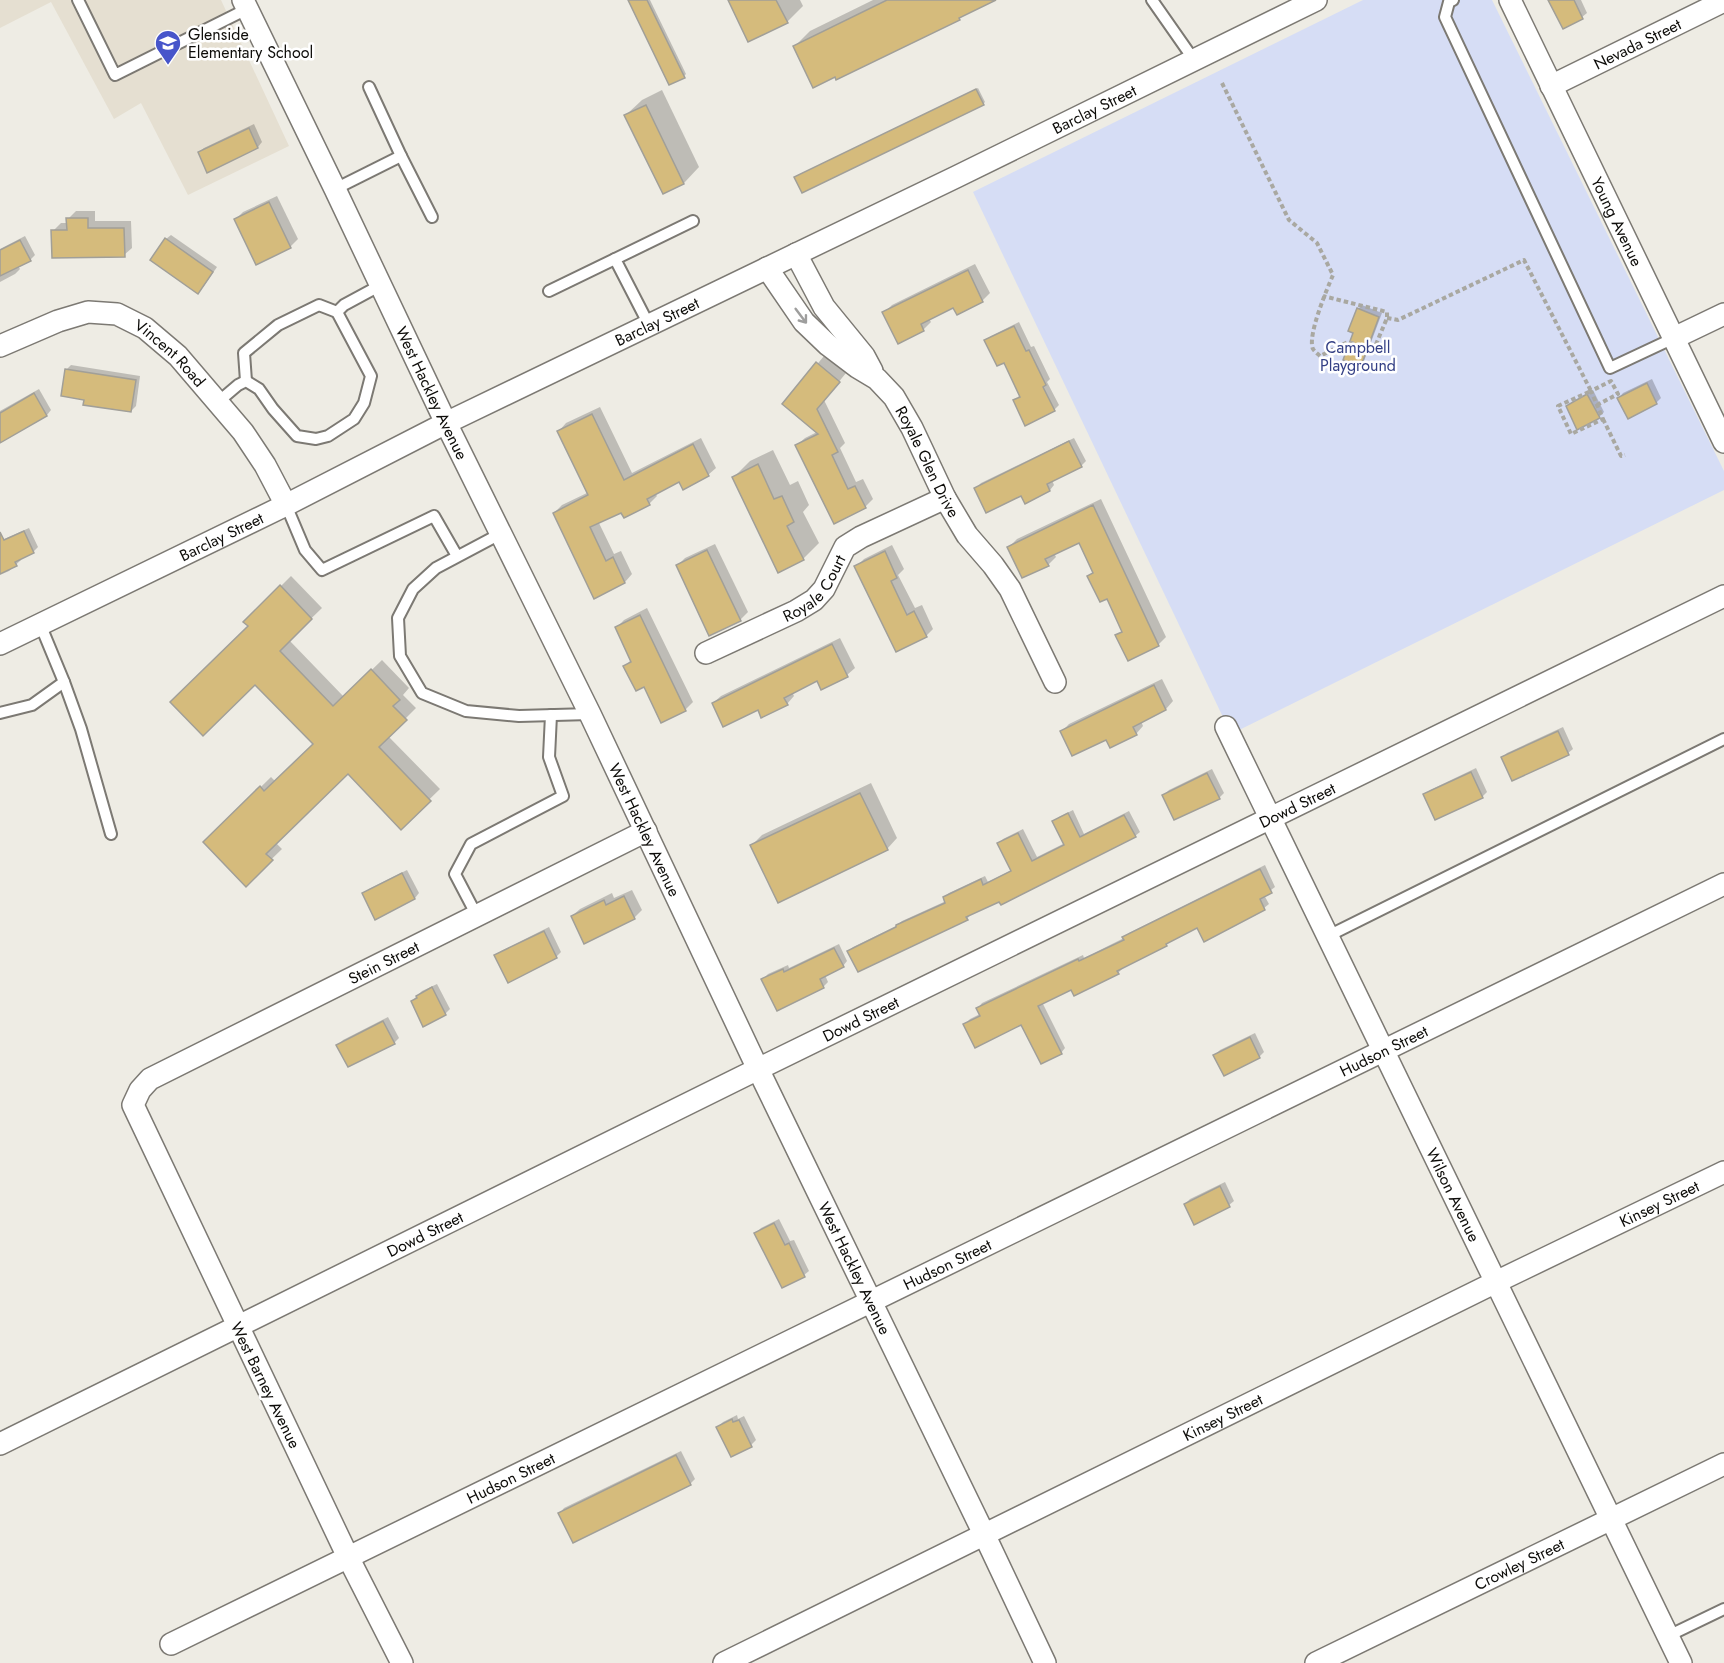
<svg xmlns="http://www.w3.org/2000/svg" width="1724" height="1663" font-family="Jost,sans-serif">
	<rect width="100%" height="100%" fill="#eeece4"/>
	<!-- built -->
	<polygon fill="#e5dfd1" points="0,0 221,0 289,146 188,195 141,103 114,119 51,2 0,28"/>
	<!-- green -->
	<polygon fill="#d6ddf5" points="1363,0 1492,0 1724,471 1724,490 1231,734 973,192"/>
	<!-- shadow -->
	<g fill="#0003">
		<polygon points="629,0 650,0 686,74 684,76"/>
		<polygon points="729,0 800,0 803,6 787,22"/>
		<polygon points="873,0 984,0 959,19 837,78 795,46 810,31"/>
		<polygon points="1550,0 1581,0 1587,13 1582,17"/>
		<polygon points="978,88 985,102 983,104 798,176"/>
		<polygon points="662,90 699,167 684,183 663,192 626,115 642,100"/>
		<polygon points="254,124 262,142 258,147 199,152 204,148"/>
		<polygon points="277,196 298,239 290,247 235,220 243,212"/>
		<polygon points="76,211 95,211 95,221 131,221 132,248 124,255 53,231 61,223 68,223 68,219"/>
		<polygon points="171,235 217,267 203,287 166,239"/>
		<polygon points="25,236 35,255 30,260 18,266 20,269 15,274 0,282 0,249"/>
		<polygon points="975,264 990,293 982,301 957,313 954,306 929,319 931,322 923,330 884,313 892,305"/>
		<polygon points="1362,305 1382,313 1364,361 1360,365 1355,332 1358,309"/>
		<polygon points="1019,322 1031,347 1034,346 1050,379 1047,382 1059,405 1054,410 1015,400 1021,394 1005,361 986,340 991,336"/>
		<polygon points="824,356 846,373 824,400 845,443 840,448 856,482 863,479 873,499 865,507 797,445 805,438 817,432 784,404"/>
		<polygon points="71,365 140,376 136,406 131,411 66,370"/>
		<polygon points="1652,379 1661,398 1656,403 1619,398 1623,393"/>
		<polygon points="39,389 51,410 47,415 0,441 0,411"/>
		<polygon points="1593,390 1604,412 1599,417 1568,407 1572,402"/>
		<polygon points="600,407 632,473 701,438 716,468 708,475 680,480 655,493 657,496 649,504 621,511 598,521 614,554 621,551 632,574 625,582 595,597 554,513 562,505 589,492 559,431 566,423"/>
		<polygon points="1074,438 1086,461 1081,466 1052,480 1054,485 1050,490 1022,494 976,488 981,483"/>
		<polygon points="773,450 790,485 798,481 809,505 803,512 819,543 803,559 734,477 750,461"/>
		<polygon points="1101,499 1166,637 1158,645 1117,635 1123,630 1107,597 1089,576 1094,571 1080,541 1054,553 1056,557 1048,565 1009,547 1017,539"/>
		<polygon points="29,528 38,547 33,552 20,558 21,560 9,571 0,575 0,541"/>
		<polygon points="715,544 748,612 740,620 678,565 685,558"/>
		<polygon points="892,545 904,569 898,575 915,608 922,605 933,629 926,636 856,567 864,559"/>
		<polygon points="291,576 322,608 289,640 344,697 382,660 409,688 403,695 416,708 388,736 440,789 401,827 348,772 276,843 282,849 246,884 205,842 271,777 276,782 315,744 250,626 245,622"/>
		<polygon points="647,608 693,702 685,710 645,685 625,666 632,659 617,627 624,620"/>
		<polygon points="840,638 855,668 847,675 818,679 792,692 794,696 787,704 758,708 713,703 721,696"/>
		<polygon points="1162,679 1173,701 1166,709 1141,721 1143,726 1136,734 1107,738 1062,731 1069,724"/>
		<polygon points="1563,727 1573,749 1568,753 1502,758 1507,753"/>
		<polygon points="1476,768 1487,792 1482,797 1425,794 1430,790"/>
		<polygon points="1212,769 1224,793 1219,798 1164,795 1169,790"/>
		<polygon points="871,783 897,838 887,849 752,845 762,835"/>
		<polygon points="1073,810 1084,834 1129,811 1140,832 1135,836 1000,900 971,914 967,919 849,951 853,947 898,925 902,921 946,901 944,897 949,893 985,876 988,882 1012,870 999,844 1003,839 1023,829 1037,857 1065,843 1054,821 1059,817"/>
		<polygon points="1265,865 1275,887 1264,895 1269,904 1264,908 1198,926 1171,939 1166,944 1121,967 1122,969 1118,973 1071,988 1042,1002 1065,1048 1061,1053 1022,1023 965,1024 970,1019 980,1014 978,1008 982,1003 1083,955 1084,958 1124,938 1129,933"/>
		<polygon points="407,870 419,893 415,898 376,917 364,894 369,889"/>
		<polygon points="632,890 642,910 634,918 572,916 580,909 612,893 614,898"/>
		<polygon points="549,927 561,952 556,957 496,956 501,951"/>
		<polygon points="839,944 847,961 843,966 825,975 828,982 823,987 763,979 768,974 788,965 789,968"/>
		<polygon points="437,984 450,1009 445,1014 412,1001 422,991"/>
		<polygon points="388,1017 399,1038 394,1043 338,1045 343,1040"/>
		<polygon points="1255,1033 1264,1052 1259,1057 1215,1055 1220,1050"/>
		<polygon points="1225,1182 1234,1201 1229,1205 1185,1204 1190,1199"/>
		<polygon points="779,1219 790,1241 794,1240 809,1271 804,1275 756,1233 761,1228"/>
		<polygon points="737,1415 738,1419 744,1416 756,1440 751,1445 718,1427 723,1422"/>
		<polygon points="681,1451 695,1479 690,1484 560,1513 564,1508"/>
	</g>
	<!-- building -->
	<g fill="#d5bb7c" stroke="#a19f98" stroke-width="1.5">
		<polygon points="628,0 647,0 685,78 669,85"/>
		<polygon points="728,0 776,0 788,23 748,42"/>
		<polygon points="887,0 996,0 959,18 960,20 836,80 835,77 813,88 793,46"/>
		<polygon points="1548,0 1574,0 1583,19 1563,29"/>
		<polygon points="976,89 984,105 802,193 794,177"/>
		<polygon points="646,105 684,184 663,194 624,115"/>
		<polygon points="249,128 258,148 207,173 198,152"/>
		<polygon points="269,202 291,248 256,265 234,219"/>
		<polygon points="66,218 88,218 88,228 124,228 125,257 52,258 51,230 67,230"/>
		<polygon points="165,238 213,272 198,294 150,260"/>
		<polygon points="20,240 31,261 0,276 0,250"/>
		<polygon points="968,270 983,302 957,315 953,308 921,324 924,331 898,344 882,312"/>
		<polygon points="1357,308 1379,317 1361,366 1343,360 1353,333 1348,331"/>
		<polygon points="1014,326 1026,351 1029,350 1046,385 1043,387 1055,411 1025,426 1013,400 1020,397 1004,363 997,366 984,340"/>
		<polygon points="816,362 840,382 817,409 838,452 832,455 848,489 855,486 866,508 834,524 795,445 818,434 782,404"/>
		<polygon points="65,369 136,380 131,412 83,405 84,400 61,396"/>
		<polygon points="1647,383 1657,404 1628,419 1617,398"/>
		<polygon points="34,393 47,416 0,443 0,413"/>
		<polygon points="1587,394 1600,418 1577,430 1566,406"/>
		<polygon points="592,414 624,480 693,444 709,476 683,490 679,482 647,499 650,505 624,518 621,513 590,527 606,561 613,557 625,583 594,599 553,513 588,495 557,431"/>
		<polygon points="1069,441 1082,467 1047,484 1050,491 1025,504 1021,496 986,513 974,488"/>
		<polygon points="758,464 774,499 782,496 794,522 787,526 804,560 778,573 732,477"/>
		<polygon points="1093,505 1159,646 1128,661 1115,635 1122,632 1107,599 1100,602 1087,576 1093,573 1079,543 1045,559 1049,566 1022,578 1007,547"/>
		<polygon points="24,531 34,553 15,562 17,566 0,574 0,532 4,540"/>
		<polygon points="707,550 741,621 709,636 676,565"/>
		<polygon points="885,551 897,578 891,581 907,615 914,611 927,637 896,652 854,566"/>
		<polygon points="280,585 312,619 280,651 333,706 371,669 400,700 393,706 407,720 379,747 431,801 401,830 348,774 266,854 273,860 246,887 203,842 260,786 264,791 313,744 255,685 203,736 170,702 248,626 243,622"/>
		<polygon points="640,615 686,711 661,723 644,687 636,691 623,666 631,662 615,627"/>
		<polygon points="832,644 848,677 821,690 817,681 784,698 788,705 761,718 758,710 723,727 712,703"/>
		<polygon points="1154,685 1166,710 1133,727 1137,735 1110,748 1106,740 1072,756 1060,731"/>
		<polygon points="1558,731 1569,755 1512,781 1501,757"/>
		<polygon points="1471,772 1483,798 1435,820 1423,794"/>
		<polygon points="1207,773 1220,799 1174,820 1162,795"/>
		<polygon points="860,793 888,850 778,903 750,845"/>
		<polygon points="1068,813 1080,837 1124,815 1136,837 1001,905 999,902 966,917 968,920 858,972 847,951 896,927 896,925 945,903 943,897 981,879 983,885 1011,871 997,843 1018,833 1032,861 1064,845 1052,821"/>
		<polygon points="1260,869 1272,893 1260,899 1265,910 1204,942 1197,928 1166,944 1167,946 1117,971 1119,974 1074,996 1071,990 1038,1006 1062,1054 1041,1064 1021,1025 975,1048 963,1024 980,1016 976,1008 1078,959 1079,961 1124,940 1122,937"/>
		<polygon points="402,873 415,899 375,920 362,893"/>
		<polygon points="624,896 635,919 584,944 571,916 604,900 606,905"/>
		<polygon points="544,931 557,958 508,983 494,955"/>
		<polygon points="834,948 844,967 820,979 824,988 777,1011 761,979 783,969 784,972"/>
		<polygon points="432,987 446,1015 423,1027 411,1001 417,998 416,996"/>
		<polygon points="383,1021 395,1044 348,1067 336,1045"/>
		<polygon points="1250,1037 1260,1058 1224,1076 1213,1055"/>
		<polygon points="1220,1186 1230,1207 1194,1225 1184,1204"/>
		<polygon points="774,1223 785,1245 789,1243 805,1277 782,1288 754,1233"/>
		<polygon points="732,1419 733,1422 739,1420 752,1447 731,1457 716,1427"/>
		<polygon points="676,1455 691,1485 573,1543 558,1513"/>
	</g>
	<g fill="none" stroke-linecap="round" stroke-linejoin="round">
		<!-- lane casing -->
		<g stroke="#7c7973" stroke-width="14">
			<g id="lane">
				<polyline points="78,0 115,75 247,9"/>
				<polyline points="1152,0 1194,60"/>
				<polyline points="1453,0 1449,2 1445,17 1610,368 1674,338"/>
				<polyline points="369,87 401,156"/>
				<polyline points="335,189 401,156 432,217"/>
				<polyline points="549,291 615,259"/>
				<polyline points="649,325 615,259 693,221"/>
				<polyline points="246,381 244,353 278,325 319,305 337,312"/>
				<polyline points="218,402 238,385 246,381 259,389 273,409 297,436 316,439 328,436 354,419 364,403 371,376 337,312 344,305 381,285"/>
				<polyline points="286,505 305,550 322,570 434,516 457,556"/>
				<polyline points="500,534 436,568 413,589 398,618 400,656 422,693 466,711 519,716 590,714"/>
				<polyline points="40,624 64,682 81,729 111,834"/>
				<polyline points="0,713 32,705 64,682"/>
				<polyline points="477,916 455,874 471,844 563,796 549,757 551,715"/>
				<polyline points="1328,936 1724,739"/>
				<polyline points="1668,1636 1724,1609"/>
			</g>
		</g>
		<!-- street casing -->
		<g stroke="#7c7973" stroke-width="24">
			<g id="street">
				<path id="s1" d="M 243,0 L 335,189 L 446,423 L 590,714 L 758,1069 L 984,1534 L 1045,1663"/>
				<path id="s2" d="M 1510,0 L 1724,442"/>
				<path id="s3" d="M 1551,86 L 1724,1"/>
				<polyline points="796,254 824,307 864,356 872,371"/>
				<path id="s4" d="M 767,268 L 804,322 L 828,345 L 857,367 L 877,379 L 894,397 L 912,428 L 945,498 L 967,535 L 993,565 L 1010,589 L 1055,682"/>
				<polyline points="1674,338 1724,314"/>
				<path id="s5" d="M 0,346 L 58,321 L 88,312 L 117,314 L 145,328 L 178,356 L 243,432 L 265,465 L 286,505"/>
				<path id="s6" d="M 0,644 L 286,505 L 446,423 L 956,177 L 1316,0"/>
				<path id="s7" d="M 706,653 L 796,611 L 814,600 L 824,589 L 845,547 L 861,537 L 945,498"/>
				<path id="s8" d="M 1226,727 L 1681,1663"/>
				<path id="s9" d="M 0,1444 L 758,1069 L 1724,596"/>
				<path id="s10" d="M 171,1644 L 1724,884"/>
				<path id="s11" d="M 402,1663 L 348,1557 L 133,1105 L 140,1090 L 150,1079 L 646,831"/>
				<path id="s12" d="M 724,1663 L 1496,1282 L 1724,1172"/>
				<path id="s13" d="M 1316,1663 L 1724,1464"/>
			</g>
		</g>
		<!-- path -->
		<g stroke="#a9a8a1" stroke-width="4" stroke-dasharray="4.5 3" stroke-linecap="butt">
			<path d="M 1222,83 L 1289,220 L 1317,243 L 1333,275 C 1327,289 1307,336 1313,349 C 1315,352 1318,354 1320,356 L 1348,342 L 1374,349 L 1387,318 L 1387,312 L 1323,296"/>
			<polyline points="1387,318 1398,320 1524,260 1591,391 1558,406 1571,434 1603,419 1591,391 1611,381 1618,394 1597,405"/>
			<polyline points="1603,419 1621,456 1625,455"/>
		</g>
		<!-- lane -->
		<use href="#lane" stroke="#fff" stroke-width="10"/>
		<!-- street -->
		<use href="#street" stroke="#fff" stroke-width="21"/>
	</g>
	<!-- one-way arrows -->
	<defs><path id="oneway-shaft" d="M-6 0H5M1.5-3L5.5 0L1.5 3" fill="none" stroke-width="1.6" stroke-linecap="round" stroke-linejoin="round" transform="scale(1.5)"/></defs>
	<use stroke="#9e9e9d" href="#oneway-shaft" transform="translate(801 316) rotate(53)"/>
	<!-- icons -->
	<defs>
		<g id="school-pin" transform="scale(1.35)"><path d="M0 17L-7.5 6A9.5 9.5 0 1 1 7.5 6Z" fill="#4755ca" stroke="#fff"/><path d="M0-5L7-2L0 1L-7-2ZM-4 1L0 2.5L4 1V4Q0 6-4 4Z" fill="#fff"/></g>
	</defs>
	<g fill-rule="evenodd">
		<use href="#school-pin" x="168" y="43"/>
	</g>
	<g text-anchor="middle" stroke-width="5" stroke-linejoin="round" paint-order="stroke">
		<!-- poi labels -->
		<g font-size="16" fill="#0d0c09" stroke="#fff" text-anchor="start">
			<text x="188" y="40">Glenside<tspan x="188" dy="18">Elementary School</tspan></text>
		</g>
		<!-- street labels -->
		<g font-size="16" fill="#0d0c09" stroke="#fff">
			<text dy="6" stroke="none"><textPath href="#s3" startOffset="96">Nevada Street</textPath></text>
			<text dy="6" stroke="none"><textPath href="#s6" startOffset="1218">Barclay Street</textPath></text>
			<text dy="6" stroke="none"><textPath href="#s2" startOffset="246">Young Avenue</textPath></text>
			<text dy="6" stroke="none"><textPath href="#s6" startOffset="732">Barclay Street</textPath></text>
			<text dy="6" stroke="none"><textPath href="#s5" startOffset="190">Vincent Road</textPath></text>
			<text dy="6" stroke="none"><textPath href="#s1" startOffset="436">West Hackley Avenue</textPath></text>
			<text dy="6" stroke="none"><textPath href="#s4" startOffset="256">Royale Glen Drive</textPath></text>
			<text dy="6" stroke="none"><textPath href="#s6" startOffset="246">Barclay Street</textPath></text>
			<text dy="6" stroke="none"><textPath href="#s7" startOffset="129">Royale Court</textPath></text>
			<text dy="6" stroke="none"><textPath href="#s9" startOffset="1446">Dowd Street</textPath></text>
			<text dy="6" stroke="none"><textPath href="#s1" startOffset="922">West Hackley Avenue</textPath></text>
			<text dy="6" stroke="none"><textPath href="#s11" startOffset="912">Stein Street</textPath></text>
			<text dy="6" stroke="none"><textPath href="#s9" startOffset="960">Dowd Street</textPath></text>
			<text dy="6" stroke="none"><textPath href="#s10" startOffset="1350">Hudson Street</textPath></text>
			<text dy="6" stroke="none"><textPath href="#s8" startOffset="520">Wilson Avenue</textPath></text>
			<text dy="6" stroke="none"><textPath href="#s12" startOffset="1042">Kinsey Street</textPath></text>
			<text dy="6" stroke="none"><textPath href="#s9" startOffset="474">Dowd Street</textPath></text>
			<text dy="6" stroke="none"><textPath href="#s10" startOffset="864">Hudson Street</textPath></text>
			<text dy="6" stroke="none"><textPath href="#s1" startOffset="1408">West Hackley Avenue</textPath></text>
			<text transform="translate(266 1385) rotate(64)" y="6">West Barney Avenue</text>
			<text dy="6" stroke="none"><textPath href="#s12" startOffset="556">Kinsey Street</textPath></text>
			<text dy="6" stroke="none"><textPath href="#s10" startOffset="378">Hudson Street</textPath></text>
			<text dy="6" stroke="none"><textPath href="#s13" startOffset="226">Crowley Street</textPath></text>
		</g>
		<!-- park labels -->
		<g font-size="16" fill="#344085" stroke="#fff">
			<text x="1358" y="353">Campbell<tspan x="1358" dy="18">Playground</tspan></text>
		</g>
	</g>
</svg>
